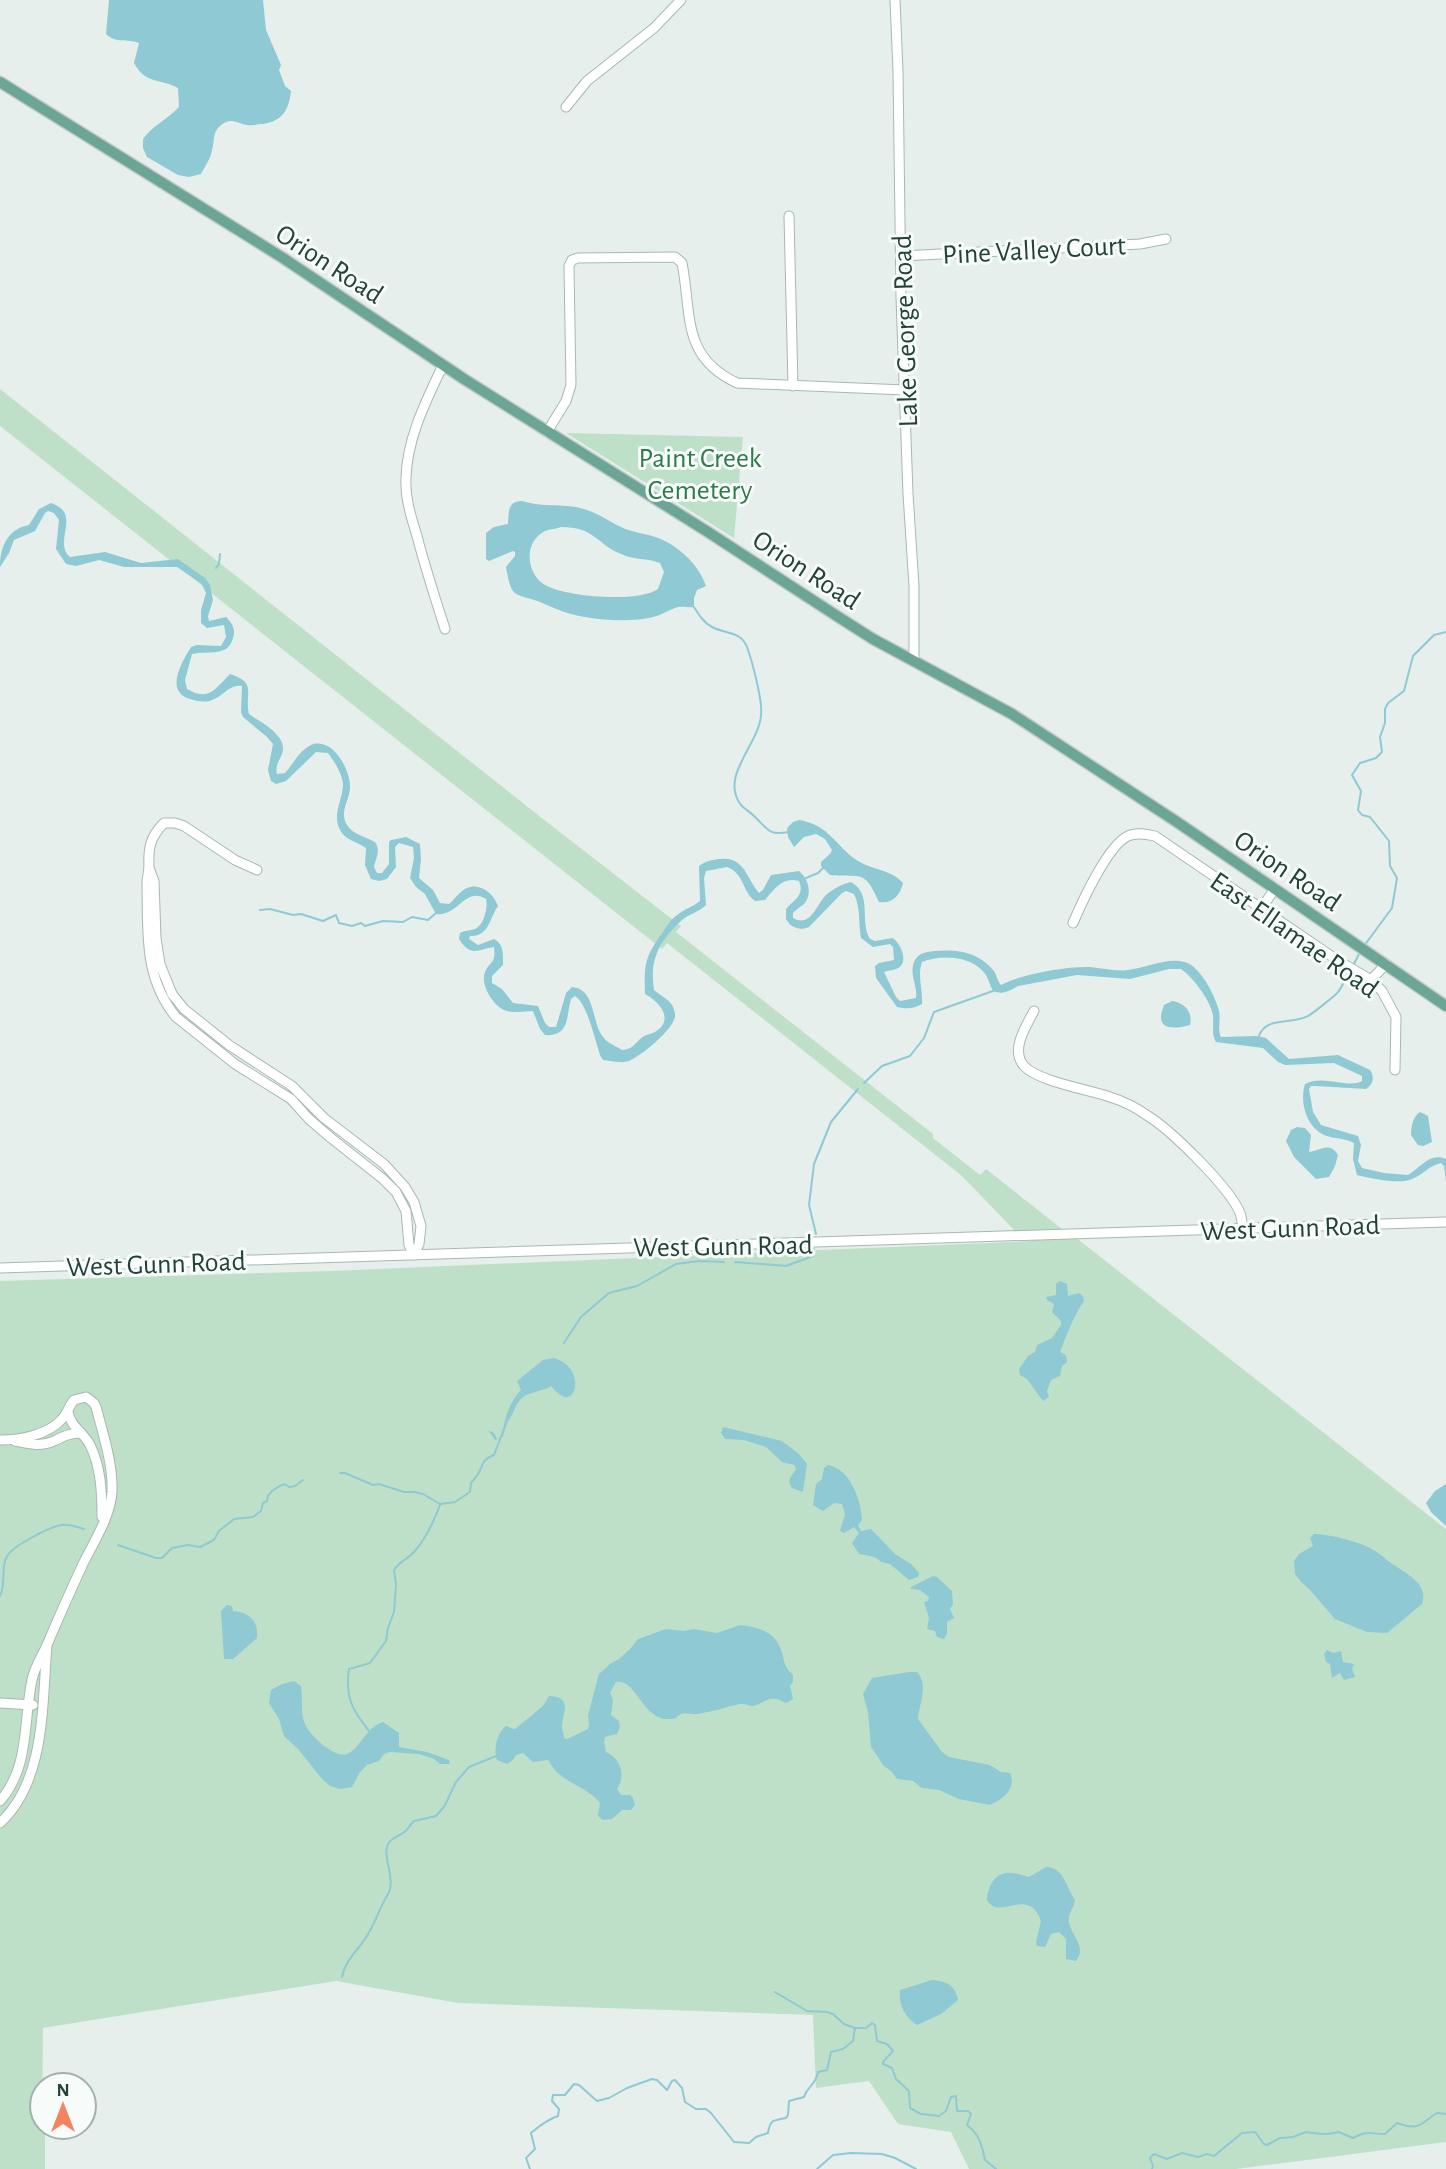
<svg xmlns="http://www.w3.org/2000/svg" width="1446" height="2169" font-family="'Alegreya Sans',sans-serif">
	<rect width="100%" height="100%" fill="#e6efeb"/>
	<!-- green -->
	<g fill="#bfe0c8">
		<polygon points="0,389 543,819 681,926 676,932 933,1134 933,1138 980,1175 986,1169 1067,1233 1070,1233 1446,1529 1446,2142 1236,2169 969,2169 951,2132 898,2124 869,2081 816,2088 813,2015 458,2003 336,1981 43,2028 42,2127 45,2127 45,2169 0,2169 0,1281 331,1271 1033,1241 1026,1235 1019,1235 962,1176 933,1153 667,943 662,949 0,426"/>
		<polygon points="566,433 743,437 734,538"/>
	</g>
	<!-- water -->
	<g fill="#8ec9d4" fill-rule="evenodd">
		<path d="M 109,0 L 263,0 L 266,30 L 281,65 L 279,70 L 285,86 L 291,91 C 289,109 283,121 263,124 C 258,124 251,126 247,125 C 237,123 230,117 221,125 C 212,132 215,140 212,150 C 211,158 205,166 201,174 L 189,177 L 178,175 L 147,157 L 143,148 L 143,139 C 152,126 168,119 179,107 L 178,88 C 160,78 146,85 134,63 L 139,43 C 127,38 116,44 106,34 Z"/>
		<path d="M 522,501 C 540,507 558,504 576,507 C 596,511 604,519 621,527 C 631,532 642,533 652,536 C 675,542 699,564 706,586 L 697,590 L 694,598 L 694,607 C 689,608 684,606 678,607 C 670,609 662,615 653,617 C 631,623 592,620 571,614 C 560,611 550,606 540,602 C 513,592 512,600 506,567 L 515,556 L 515,552 L 513,551 L 489,561 L 486,559 L 486,533 L 494,527 L 508,524 C 509,513 507,501 522,501 ZM 561,527 C 595,527 595,543 621,554 C 633,560 648,558 660,563 L 664,572 L 658,589 C 638,603 566,597 545,585 C 526,574 523,542 545,531 C 550,529 556,529 561,527 Z"/>
		<path d="M 51,503 C 83,514 52,541 70,557 L 105,552 L 141,563 L 178,559 L 205,578 L 210,585 L 213,600 L 208,616 L 209,621 L 226,617 C 232,623 236,629 233,638 C 228,658 207,650 192,654 L 185,680 L 187,689 C 209,702 216,688 230,674 C 258,683 244,693 249,714 C 260,722 289,736 282,754 C 279,761 275,766 277,774 L 285,773 C 293,764 300,750 311,745 C 333,736 351,771 350,788 C 349,802 339,812 347,825 C 352,834 366,837 375,842 C 381,851 376,857 374,867 L 377,873 L 382,873 L 389,864 L 389,842 L 391,840 L 406,837 L 420,844 L 421,859 L 419,878 L 433,890 L 440,903 L 449,904 C 455,899 460,891 467,888 C 480,882 494,894 498,906 C 489,919 489,937 470,936 L 469,939 L 478,945 L 494,939 C 504,944 503,954 503,965 L 492,976 L 492,983 L 502,989 L 513,1003 L 538,1006 L 545,1023 L 549,1027 L 556,1027 L 566,993 L 572,987 C 596,989 591,1022 603,1037 C 607,1043 616,1046 622,1050 C 632,1049 634,1045 640,1039 C 644,1035 651,1034 655,1032 C 676,1019 658,1001 645,994 C 644,963 645,957 663,932 C 667,926 670,920 677,915 C 684,909 693,907 700,901 L 699,866 C 706,861 713,859 722,859 C 744,857 747,879 759,893 L 763,890 L 771,875 L 799,871 C 809,879 813,895 803,905 C 799,907 796,910 793,913 L 793,918 C 811,928 816,905 826,895 C 833,889 842,884 851,882 C 873,894 859,921 870,939 L 875,941 L 893,938 C 901,944 910,964 896,969 C 892,971 888,970 884,972 L 896,997 L 900,1001 L 916,998 C 918,986 908,973 915,960 C 919,953 926,952 934,951 C 956,949 978,951 994,971 C 997,976 997,980 1001,985 C 1022,974 1067,966 1090,967 C 1103,968 1116,972 1128,970 C 1147,968 1174,954 1191,965 C 1204,974 1215,996 1219,1011 C 1221,1020 1217,1029 1221,1037 L 1256,1036 L 1266,1038 L 1289,1059 L 1338,1055 L 1370,1070 C 1375,1077 1373,1085 1366,1089 L 1316,1086 L 1311,1086 L 1309,1089 L 1313,1112 L 1321,1125 L 1358,1136 L 1361,1145 L 1358,1161 L 1362,1168 L 1384,1173 L 1408,1175 C 1421,1167 1430,1152 1446,1159 L 1446,1181 L 1444,1166 L 1441,1163 C 1428,1166 1423,1175 1412,1179 C 1400,1185 1370,1178 1357,1175 L 1353,1159 L 1354,1143 C 1345,1138 1336,1139 1327,1136 C 1307,1129 1299,1103 1305,1084 C 1323,1074 1348,1089 1362,1081 L 1362,1076 L 1334,1063 L 1285,1065 L 1278,1062 L 1263,1048 L 1216,1042 C 1211,1034 1214,1025 1213,1015 C 1210,1000 1193,977 1181,969 L 1169,969 L 1130,979 L 1077,975 L 1018,986 C 1009,991 1003,995 993,991 C 990,986 989,980 986,975 C 973,956 942,954 922,962 C 917,976 923,989 922,1004 C 913,1009 907,1009 897,1007 L 876,978 L 875,966 L 879,963 L 894,960 L 893,947 L 890,944 L 873,947 L 861,938 C 858,923 861,908 854,894 L 846,891 L 842,893 L 809,927 C 800,931 791,928 786,919 L 786,909 C 794,899 805,896 799,881 C 783,876 774,889 765,900 L 755,901 C 742,891 744,873 727,867 L 706,871 L 704,878 L 706,905 C 699,912 689,914 682,920 C 660,940 649,959 654,990 C 662,997 674,1001 675,1014 C 677,1027 642,1055 631,1060 C 623,1064 611,1061 603,1060 L 600,1055 C 595,1040 587,1003 575,996 L 571,999 C 566,1016 570,1037 545,1035 L 540,1029 L 533,1011 C 524,1011 513,1014 504,1010 C 493,1005 480,985 485,972 C 490,960 496,965 494,947 C 478,949 471,958 459,939 L 460,933 C 465,930 474,931 478,927 C 485,922 488,905 486,899 C 465,886 458,917 436,914 L 425,894 L 416,887 L 410,878 L 414,858 L 413,847 L 399,843 L 395,847 L 396,867 L 387,879 L 379,881 L 371,879 L 365,865 L 366,848 C 358,842 348,841 342,833 C 330,816 343,801 343,784 C 342,773 334,761 328,753 L 316,752 L 286,781 L 276,784 L 271,781 L 268,770 L 273,744 L 267,737 L 243,717 L 241,712 L 242,686 C 229,684 224,696 212,700 C 206,703 197,701 190,699 C 164,691 182,662 191,647 L 197,645 L 221,646 L 226,637 L 224,625 L 207,628 L 201,623 L 201,610 L 206,593 L 202,584 L 177,567 L 124,567 L 99,560 L 76,566 L 66,564 L 56,549 L 59,520 L 54,513 L 48,511 L 45,513 L 35,531 L 14,540 L 9,553 L 0,567 C 0,546 8,529 29,525 L 39,509 Z"/>
		<path d="M 799,820 C 829,824 837,848 858,861 C 873,870 892,870 903,883 C 900,896 892,904 879,902 C 864,869 863,878 830,875 L 821,866 L 821,862 L 830,854 L 832,850 L 825,839 L 816,834 L 804,837 L 794,847 L 788,837 L 787,828 L 793,822 Z"/>
		<path d="M 1172,1001 C 1184,1003 1193,1011 1190,1025 C 1171,1030 1154,1030 1164,1005 Z"/>
		<path d="M 1420,1112 L 1428,1116 L 1432,1142 L 1423,1146 L 1418,1145 L 1411,1135 C 1411,1127 1413,1116 1420,1112 Z"/>
		<path d="M 1297,1127 L 1305,1128 L 1311,1135 L 1309,1152 C 1321,1151 1329,1141 1338,1155 L 1335,1166 L 1329,1177 L 1316,1179 L 1294,1157 L 1286,1141 L 1291,1130 Z"/>
		<path d="M 1060,1281 L 1067,1284 L 1068,1296 L 1079,1293 L 1083,1296 L 1084,1301 C 1074,1315 1066,1336 1060,1352 L 1066,1355 L 1067,1362 L 1062,1366 L 1060,1376 L 1051,1380 L 1047,1391 L 1049,1397 L 1043,1401 L 1027,1379 L 1020,1375 L 1019,1369 L 1028,1356 L 1035,1352 L 1037,1345 L 1052,1338 L 1061,1325 L 1061,1321 L 1052,1312 L 1054,1304 L 1047,1300 L 1046,1297 L 1056,1295 L 1056,1284 Z"/>
		<path d="M 554,1358 C 586,1367 577,1409 559,1394 C 556,1392 554,1389 551,1386 C 542,1392 528,1391 520,1400 C 514,1407 513,1417 506,1423 L 503,1437 L 495,1440 L 488,1430 L 494,1433 L 497,1439 L 502,1436 C 505,1418 508,1404 521,1390 L 517,1381 L 543,1360 Z"/>
		<path d="M 723,1427 L 782,1441 L 799,1454 L 807,1464 L 803,1492 L 792,1488 C 786,1480 792,1476 796,1469 L 794,1465 L 782,1462 L 766,1447 L 744,1440 L 725,1439 L 721,1433 Z"/>
		<path d="M 828,1465 C 850,1469 861,1499 862,1520 L 858,1525 L 861,1531 L 871,1529 L 895,1554 L 911,1564 L 919,1573 L 918,1577 L 909,1580 L 890,1564 L 881,1562 C 876,1556 866,1555 859,1554 L 852,1543 L 859,1533 L 854,1527 L 844,1533 L 840,1531 L 845,1514 L 842,1504 L 834,1503 L 823,1511 L 813,1505 L 816,1484 L 822,1479 L 824,1468 Z"/>
		<polygon points="1446,1484 1446,1526 1431,1512 1426,1503 1435,1491"/>
		<path d="M 1314,1534 C 1327,1534 1356,1541 1368,1547 C 1377,1551 1384,1558 1391,1563 C 1404,1572 1430,1584 1422,1604 L 1387,1633 L 1367,1632 L 1335,1619 L 1310,1590 L 1301,1582 L 1295,1574 L 1294,1561 L 1299,1554 L 1313,1546 L 1310,1538 Z"/>
		<polygon points="933,1576 937,1577 952,1591 953,1604 950,1609 954,1618 947,1622 947,1633 944,1639 937,1637 935,1631 927,1629 929,1618 924,1602 928,1601 929,1597 920,1590 911,1589 911,1587"/>
		<path d="M 227,1605 L 232,1606 L 233,1611 C 249,1612 259,1621 257,1638 L 233,1659 L 224,1659 L 221,1611 Z"/>
		<path d="M 740,1625 C 754,1626 773,1631 779,1645 C 786,1660 781,1663 793,1675 L 793,1682 L 790,1686 L 793,1699 L 786,1703 C 770,1695 769,1700 756,1705 C 750,1708 746,1703 740,1704 C 726,1707 711,1712 697,1714 C 692,1715 686,1712 681,1714 C 673,1718 681,1718 671,1719 C 642,1722 637,1678 616,1682 L 610,1693 L 613,1700 L 611,1715 L 619,1721 L 620,1727 L 617,1734 L 605,1737 L 604,1742 L 606,1752 C 621,1758 626,1776 617,1789 L 621,1795 L 630,1795 L 633,1798 L 635,1805 L 631,1810 L 622,1810 L 612,1819 L 603,1820 L 598,1816 L 600,1803 C 588,1788 571,1785 558,1773 C 554,1770 551,1764 548,1760 L 533,1762 L 523,1753 L 516,1755 L 512,1761 L 507,1764 L 497,1760 C 493,1749 497,1733 506,1726 L 513,1729 L 515,1729 L 543,1706 L 549,1696 C 574,1697 562,1713 562,1727 C 562,1730 564,1734 564,1738 L 567,1739 L 588,1729 L 589,1724 L 588,1715 L 599,1674 L 610,1664 L 619,1659 L 631,1648 L 638,1639 L 666,1629 L 684,1631 L 694,1629 L 717,1633 Z"/>
		<polygon points="1327,1650 1333,1653 1341,1651 1343,1662 1354,1664 1352,1669 1355,1677 1344,1680 1340,1673 1332,1678 1330,1664 1326,1662 1324,1654"/>
		<path d="M 909,1672 L 917,1672 C 929,1685 919,1704 918,1719 L 942,1752 L 949,1757 L 990,1765 L 1001,1772 L 1010,1773 C 1017,1789 1003,1799 990,1805 L 959,1799 L 939,1790 L 922,1788 L 913,1781 L 897,1779 L 891,1771 L 884,1766 L 871,1747 L 868,1712 L 863,1694 L 872,1678 Z"/>
		<path d="M 294,1681 L 301,1686 C 303,1698 300,1712 305,1724 C 309,1735 335,1759 347,1754 C 360,1749 366,1727 383,1722 L 399,1733 L 399,1747 L 427,1752 L 449,1760 L 450,1764 L 440,1764 L 434,1759 L 419,1754 L 390,1752 L 384,1754 L 379,1761 L 367,1765 L 360,1772 L 352,1787 L 340,1789 L 330,1786 L 322,1779 L 299,1750 L 284,1736 L 279,1719 L 269,1703 L 271,1690 L 282,1684 Z"/>
		<path d="M 1046,1867 C 1064,1867 1066,1887 1075,1900 C 1074,1908 1067,1915 1069,1923 C 1072,1937 1087,1946 1076,1961 L 1066,1959 L 1066,1939 L 1059,1932 L 1051,1934 L 1045,1947 L 1037,1946 L 1036,1942 L 1041,1921 C 1028,1885 1000,1922 987,1900 C 988,1886 995,1871 1012,1873 C 1018,1873 1023,1876 1029,1877 Z"/>
		<path d="M 932,1980 C 946,1981 955,1985 958,2000 L 941,2014 L 917,2025 C 905,2018 898,2004 900,1990 Z"/>
	</g>
	<g fill="none" stroke-linecap="round" stroke-linejoin="round">
		<!-- stream -->
		<g stroke="#8ec9d4" stroke-width="2">
			<polyline points="216,568 219,564 220,554"/>
			<path d="M 694,607 C 699,615 704,623 712,627 C 725,634 741,631 747,647 C 752,661 763,701 761,715 C 759,745 719,776 741,805 C 746,810 753,814 757,819 C 770,832 770,835 789,832"/>
			<polyline points="806,878 818,873 824,867"/>
			<polyline points="260,910 270,909 293,915 301,914 323,921 336,915 339,923 352,926 361,923 365,926 383,921 403,922 412,917 428,920 436,913"/>
			<polyline points="1364,946 1392,908 1397,878 1390,866 1389,841 1370,817 1362,815 1358,810 1361,791 1352,775 1360,763 1376,758 1382,752 1380,737 1385,723 1385,709 1388,703 1404,691 1413,656 1434,635 1446,632"/>
			<polyline points="1354,964 1359,954"/>
			<path d="M 1259,1036 C 1266,1016 1292,1025 1308,1016 C 1312,1014 1336,995 1338,992 C 1343,986 1345,978 1349,972"/>
			<polyline points="864,1083 882,1066 910,1056 924,1038 934,1012 993,991"/>
			<polyline points="816,1234 809,1205 814,1164 831,1122 858,1089"/>
			<polyline points="735,1262 786,1266 813,1256 814,1249"/>
			<polyline points="564,1343 581,1317 609,1293 637,1286 676,1264 699,1261 724,1262"/>
			<path d="M 340,1473 L 345,1473 L 373,1485 L 379,1484 L 404,1492 L 414,1492 L 423,1494 L 440,1504 L 455,1502 L 470,1492 L 471,1483 C 473,1480 476,1478 478,1474 C 484,1464 481,1460 494,1455 L 507,1421"/>
			<path d="M 118,1545 L 156,1558 L 162,1558 L 172,1548 L 188,1545 L 200,1547 L 214,1540 L 219,1531 L 234,1519 L 253,1517 L 261,1511 L 263,1503 L 267,1501 C 267,1493 277,1486 285,1484 L 289,1487 L 295,1486 L 303,1480"/>
			<path d="M 0,1596 C 6,1584 1,1570 6,1558 C 10,1547 51,1526 62,1525 C 70,1524 77,1527 84,1529"/>
			<path d="M 369,1731 C 352,1710 345,1697 349,1669 L 370,1663 L 386,1641 L 388,1628 L 394,1612 L 396,1584 L 394,1570 C 401,1560 408,1559 415,1551 C 426,1538 434,1521 440,1505"/>
			<path d="M 342,1977 C 345,1961 356,1952 365,1939 C 374,1926 379,1909 387,1896 C 397,1881 383,1858 387,1847 C 389,1839 397,1837 403,1833 C 407,1831 410,1825 414,1821 L 436,1816 L 444,1807 L 456,1782 L 469,1767 L 496,1756"/>
			<path d="M 775,1992 L 807,2011 L 827,2012 L 833,2014 L 844,2024 L 855,2028 L 866,2028 L 872,2023 L 875,2025 L 877,2041 L 887,2044 L 893,2051 L 883,2062 L 883,2064 L 892,2068 L 896,2079 L 909,2091 L 910,2108 L 921,2114 L 939,2116 L 946,2111 L 951,2097 L 956,2096 L 957,2111 L 968,2111 L 971,2114 L 967,2125 C 980,2135 982,2146 985,2160 L 996,2169"/>
			<path d="M 530,2169 L 526,2158 L 535,2149 L 531,2133 C 538,2127 549,2119 558,2116 L 559,2109 L 552,2101 L 553,2095 L 565,2095 L 574,2084 L 579,2085 L 597,2101 L 609,2098 L 627,2088 L 652,2079 L 657,2080 L 667,2090 L 672,2081 L 675,2080 L 682,2088 L 685,2102 L 696,2109 L 706,2109 L 711,2113 L 734,2142 L 749,2143 L 756,2137 L 768,2133 C 770,2120 773,2120 786,2118 L 788,2115 L 789,2101 L 804,2097 C 807,2086 815,2087 818,2072 L 827,2070 L 831,2052 L 843,2049 L 853,2041 L 855,2028"/>
			<polyline points="817,2169 833,2155 851,2153 882,2154 895,2158 916,2169"/>
			<path d="M 1152,2169 L 1153,2166 L 1150,2158 L 1154,2154 L 1167,2159 L 1182,2153 L 1198,2157 L 1207,2154 L 1214,2156 L 1242,2133 L 1255,2132 L 1264,2144 L 1267,2145 L 1280,2138 L 1293,2137 L 1306,2132 C 1318,2134 1327,2135 1339,2132 L 1353,2138 C 1369,2130 1369,2134 1385,2134 L 1397,2123 C 1420,2131 1418,2125 1437,2113 L 1446,2114"/>
		</g>
		<!-- minor casing -->
		<g stroke="#a8b8b2" stroke-width="11">
			<g id="minor">
				<polyline points="895,0 898,71 901,297 908,494 914,586 914,661"/>
				<polyline points="566,107 587,81 654,28 681,0"/>
				<polyline points="789,216 793,386"/>
				<polyline points="901,256 1140,244 1166,239"/>
				<path d="M 443,365 C 426,401 407,438 406,478 C 405,498 411,517 417,536 C 425,567 435,598 445,629"/>
				<path d="M 547,432 L 566,401 L 571,385 L 569,266 L 572,260 L 578,258 L 675,257 L 682,263 C 692,314 681,357 737,383 L 905,390"/>
				<path d="M 149,868 L 154,881 L 156,938 L 160,964 L 172,994 L 184,1009 L 229,1045 L 292,1086 L 324,1118 L 384,1164 L 405,1187 L 414,1202 L 421,1226 L 419,1244 L 414,1255 L 409,1245 L 406,1211 L 396,1192 L 383,1179 L 331,1138 L 309,1119 L 291,1099 L 235,1064 L 176,1017 C 143,977 148,930 147,881 Z"/>
				<path d="M 149,868 C 148,848 150,837 164,823 L 175,823 L 184,826 L 235,860 L 257,870"/>
				<polyline points="1262,908 1275,888"/>
				<path d="M 1073,923 C 1082,902 1108,845 1128,836 C 1136,832 1146,834 1155,836 L 1337,960 L 1371,980 L 1382,991 L 1396,1017 L 1395,1070"/>
				<polyline points="1371,980 1386,964"/>
				<path d="M 1034,1011 C 1026,1026 1010,1050 1024,1066 C 1037,1081 1090,1090 1110,1097 C 1123,1101 1137,1108 1148,1116 C 1172,1131 1230,1188 1240,1213 C 1242,1218 1242,1224 1243,1229"/>
				<polyline points="0,1268 1446,1222"/>
				<path d="M 68,1412 C 70,1426 84,1433 90,1445 C 101,1467 102,1493 102,1517"/>
				<path d="M 0,1440 C 20,1440 48,1435 62,1419 C 67,1414 69,1406 74,1400 L 86,1397 L 94,1403 L 96,1407 C 103,1434 113,1463 112,1492 C 110,1518 93,1543 82,1566 C 70,1592 58,1619 47,1645"/>
				<path d="M 15,1441 C 29,1444 41,1447 54,1441 C 64,1436 70,1433 81,1433"/>
				<polyline points="0,1703 33,1705"/>
				<path d="M 0,1801 C 30,1767 23,1722 32,1680 C 34,1668 42,1656 47,1645 C 42,1703 46,1781 0,1823"/>
			</g>
		</g>
		<!-- major casing -->
		<g stroke="#c2cac8" stroke-width="13">
			<polyline id="major" points="0,82 283,258 464,379 708,532 840,618 873,639 1012,714 1177,822 1446,1006"/>
		</g>
		<!-- minor -->
		<use href="#minor" stroke="#fff" stroke-width="9"/>
		<!-- major -->
		<use href="#major" stroke="#6aa596" stroke-width="10"/>
	</g>
	<g text-anchor="middle" stroke-width="6" stroke-linejoin="round" paint-order="stroke">
		<!-- street labels -->
		<g font-size="28" fill="#24423a" stroke="#f7fbf9">
			<text transform="translate(1034 249) rotate(-3)" y="10">Pine Valley Court</text>
			<text transform="translate(330 263) rotate(33)" y="10">Orion Road</text>
			<text transform="translate(904 331) rotate(-92)" y="10">Lake George Road</text>
			<text transform="translate(807 569) rotate(33)" y="10">Orion Road</text>
			<text transform="translate(1288 870) rotate(34)" y="10">Orion Road</text>
			<text transform="translate(1295 934) rotate(35)" y="10">East Ellamae Road</text>
			<text transform="translate(1290 1227) rotate(-2)" y="10">West Gunn Road</text>
			<text transform="translate(723 1245) rotate(-1)" y="10">West Gunn Road</text>
			<text transform="translate(156 1263) rotate(-2)" y="10">West Gunn Road</text>
		</g>
		<!-- park labels -->
		<g font-size="28" fill="#2d7a4b" stroke="#f7fbf9">
			<text x="700" y="467">Paint Creek<tspan x="700" dy="32">Cemetery</tspan></text>
		</g>
	</g>
	<!-- north arrow -->
	<g transform="translate(63 2106)"><circle r="33" fill="#f7fbf9" stroke="#a3b1ad" stroke-width="2"/>
	<path d="M0-5L12 26L0 18L-12 26Z" fill="#f4845f"/>
	<text y="-10" font-size="19" font-weight="bold" text-anchor="middle" fill="#24423a">N</text>
	</g>
</svg>
